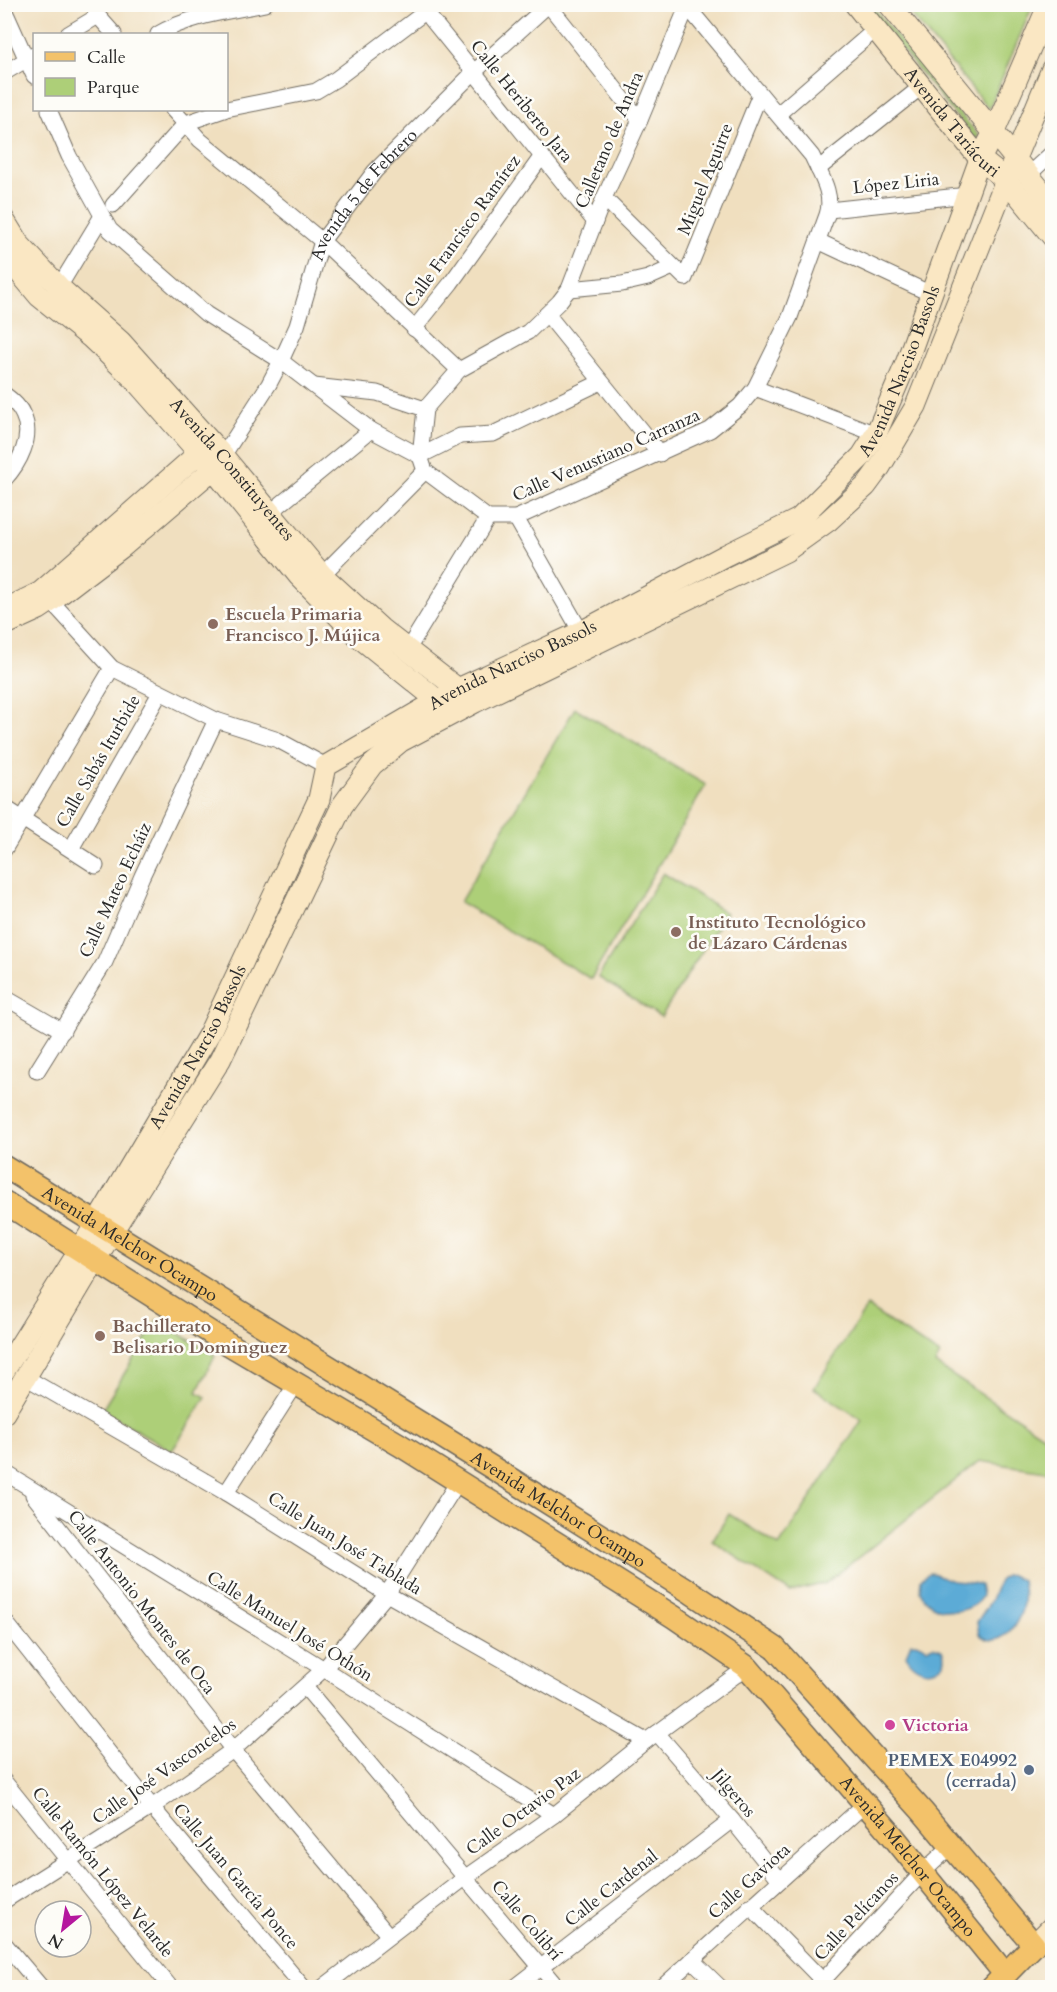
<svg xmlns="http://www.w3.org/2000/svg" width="1057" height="1992" font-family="Cardo,serif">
	<rect width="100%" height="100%" fill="#fdfcf7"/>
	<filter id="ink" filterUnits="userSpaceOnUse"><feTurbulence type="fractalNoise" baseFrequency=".0167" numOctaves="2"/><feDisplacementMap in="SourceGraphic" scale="12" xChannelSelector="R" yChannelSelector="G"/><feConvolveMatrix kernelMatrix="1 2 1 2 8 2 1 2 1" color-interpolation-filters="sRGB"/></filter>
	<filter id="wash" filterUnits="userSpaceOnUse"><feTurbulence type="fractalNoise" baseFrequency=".008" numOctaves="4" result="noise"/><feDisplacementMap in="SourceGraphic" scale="24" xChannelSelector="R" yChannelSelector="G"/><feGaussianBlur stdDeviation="1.35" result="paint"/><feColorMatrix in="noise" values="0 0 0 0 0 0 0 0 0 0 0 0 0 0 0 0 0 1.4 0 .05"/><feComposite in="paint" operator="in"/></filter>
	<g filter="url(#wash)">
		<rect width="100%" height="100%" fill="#f0dfbf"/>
		<!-- green -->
		<g fill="#adcf78" stroke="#6c7d52" stroke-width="1.5">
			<polygon points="916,4 1033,5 989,109 907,10"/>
			<polygon points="865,5 871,5 979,136 975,139"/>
			<polygon points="575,708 706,785 591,979 460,902"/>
			<polygon points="663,873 726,913 661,1017 598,977"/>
			<polygon points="867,1307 940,1355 935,1364 1052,1441 1052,1472 980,1461 826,1583 790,1592 712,1541 729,1514 779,1546 862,1420 814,1388"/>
			<polygon points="157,1320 215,1355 197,1392 206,1397 172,1451 102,1410"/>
		</g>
		<!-- water -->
		<g fill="#5babd6" stroke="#436b80" stroke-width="1.5">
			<path d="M 929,1573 C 939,1573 945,1580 954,1581 C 963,1582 971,1582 980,1585 L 982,1596 C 969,1619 930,1614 920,1591 L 921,1579 Z"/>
			<path d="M 1011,1575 L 1022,1580 C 1024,1589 1024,1600 1022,1609 C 1018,1627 997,1651 979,1634 L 977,1622 L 990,1602 L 999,1581 L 1005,1576 Z"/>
			<path d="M 911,1643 L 916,1643 L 927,1648 L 933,1646 L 942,1649 L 945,1658 L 944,1663 C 930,1678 914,1669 906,1655 Z"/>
		</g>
	</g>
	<g filter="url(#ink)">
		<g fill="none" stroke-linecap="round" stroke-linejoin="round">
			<!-- street casing -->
			<g stroke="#706a5f" stroke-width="17">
				<g id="street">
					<polyline points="93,4 98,16 114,34"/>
					<polyline points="419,4 595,222"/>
					<polyline points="548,4 640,120"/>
					<polyline points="4,9 34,76"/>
					<polyline points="68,34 98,16"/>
					<path d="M 158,34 C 191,15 228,12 265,4"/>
					<polyline points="4,73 34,55"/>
					<polyline points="226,109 316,91 336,79 425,12"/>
					<path d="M 49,110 L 69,156 L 110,230 L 206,314 L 281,361 L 371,430 L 420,456 L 425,471 L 488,518 L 516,518 L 710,430 L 740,406 L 755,388 L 790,317 L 827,215 C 834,194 820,174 812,156 L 685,4"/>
					<polyline points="173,110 200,140 322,241 459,370"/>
					<polyline points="778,114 876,29"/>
					<polyline points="818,169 921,87"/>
					<polyline points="1028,175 1052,153"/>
					<polyline points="604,198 685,278 760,94"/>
					<polyline points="113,205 186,123 224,110"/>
					<polyline points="829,210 968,195"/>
					<polyline points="818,241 931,294"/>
					<polyline points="59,287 102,216"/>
					<polyline points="569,289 622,284 648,278 673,267"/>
					<polyline points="547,314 660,454"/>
					<polyline points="414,329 451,283 542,156"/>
					<polyline points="314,386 377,393 425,409"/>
					<polyline points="755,388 876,434"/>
					<path d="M 4,394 C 11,399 20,407 23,415 C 34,437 19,464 4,480"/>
					<polyline points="425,409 459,370 528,332 559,302 569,289 604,198 640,120 687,7"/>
					<path id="s1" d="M 223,456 L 269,384 L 281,361 L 297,326 L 322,241 L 375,171 L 474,72 L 549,4"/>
					<polyline points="420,456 460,436 493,434 601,382"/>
					<polyline points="420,456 425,409"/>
					<polyline points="271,512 371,430"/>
					<polyline points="516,518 581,632"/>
					<polyline points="322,575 425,471"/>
					<polyline points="51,601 112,668 216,720 278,740 326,766"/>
					<polyline points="408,649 488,518"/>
					<polyline points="4,807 96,866"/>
					<polyline points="71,849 160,693"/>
					<polyline points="4,850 112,668"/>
					<polyline points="4,997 63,1031"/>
					<polyline points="37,1071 105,962 142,876 216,720"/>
					<polyline points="25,1377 226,1493 387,1594 646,1741"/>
					<polyline points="4,1472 324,1669 554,1815"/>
					<polyline points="226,1493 296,1384"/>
					<polyline points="33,1495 233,1750 389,1936"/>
					<polyline points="4,1620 152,1807 304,1988"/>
					<polyline points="305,1687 558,1988"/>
					<polyline points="657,1733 732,1820 780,1880"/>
					<polyline points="4,1781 171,1988"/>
					<polyline points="4,1901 152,1807 233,1750 324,1669 387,1594 458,1482"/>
					<polyline points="750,1906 822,1980"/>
					<polyline points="4,1943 42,1988"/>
					<polyline points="692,1960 721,1988"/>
					<polyline points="322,1988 466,1877 554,1815 646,1741 747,1667"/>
					<polyline points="514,1988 732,1820"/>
					<polyline points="661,1988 865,1804"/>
					<polyline points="816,1988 922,1873 951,1846"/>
				</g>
			</g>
			<!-- secondary casing -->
			<g stroke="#706a5f" stroke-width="23">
				<g id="secondary">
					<path id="s2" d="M 855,4 L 980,159 L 1006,180 L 1052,236"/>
					<polyline points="889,4 1052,204"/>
					<path id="s3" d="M 4,220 L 18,243 L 59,287 L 120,341 L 223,456 L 322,575 L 381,629 L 467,696"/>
					<polyline points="4,254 39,296 90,337 133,378 213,469 299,576 359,637 447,708"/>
					<polyline points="4,610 41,592 199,453 211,445"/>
					<polyline points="4,625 39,609 51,601 122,547 213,469 221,458"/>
					<path id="s4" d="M 4,1371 L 96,1224 L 209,1034 L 319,799 L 326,766 L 458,689 L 581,632 L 726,555 L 799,519 L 862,456 L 876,434 L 907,361 L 980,159 L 993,134 L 1049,4"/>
					<polyline points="4,1413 112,1232 220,1060 342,806 372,765 401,741 475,702 786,551 828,521 866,486 880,467 916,406 1006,180 1052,69"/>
					<polyline points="1034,1945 1052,1927"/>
				</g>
			</g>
			<!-- primary casing -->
			<g stroke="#706a5f" stroke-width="25">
				<g id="primary">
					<path id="s5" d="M 4,1166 L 496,1470 L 692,1593 L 775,1648 L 922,1811 L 1034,1945 L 992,1988"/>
					<path id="s6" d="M 4,1202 L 227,1343 L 400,1445 L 674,1617 L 747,1667 L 892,1835 L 1005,1974"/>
				</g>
			</g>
			<!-- street -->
			<use href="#street" stroke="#fff" stroke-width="15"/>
			<!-- secondary -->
			<use href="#secondary" stroke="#fae7c3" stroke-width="21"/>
			<!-- primary -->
			<use href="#primary" stroke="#f3c26a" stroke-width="22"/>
		</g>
	</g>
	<!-- markers -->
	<g fill="#8d6e63" stroke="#fdfcf7" stroke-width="2">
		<circle cx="213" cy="624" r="6"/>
		<circle cx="676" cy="932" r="6"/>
		<circle cx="100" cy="1336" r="6"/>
	</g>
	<circle fill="#d1479c" stroke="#fdfcf7" stroke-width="2" cx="890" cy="1725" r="6"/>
	<circle fill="#5c6f8a" stroke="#fdfcf7" stroke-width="2" cx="1029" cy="1770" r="6"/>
	<g text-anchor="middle" stroke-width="5" stroke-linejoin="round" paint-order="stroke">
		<!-- street labels -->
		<g font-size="18" fill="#2b2b2b" stroke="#fdfcf7">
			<text transform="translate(522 101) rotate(51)" y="6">Calle Heriberto Jara</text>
			<text dy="6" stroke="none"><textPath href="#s2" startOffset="153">Avenida Tariácuri</textPath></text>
			<text transform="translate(609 140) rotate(-67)" y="6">Calletano de Andra</text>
			<text transform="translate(705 179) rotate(-68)" y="6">Miguel Aguirre</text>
			<text transform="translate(896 183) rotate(-6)" y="6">López Liria</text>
			<text dy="6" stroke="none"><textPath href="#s1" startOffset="300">Avenida 5 de Febrero</textPath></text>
			<text transform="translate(462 231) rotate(-54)" y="6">Calle Francisco Ramírez</text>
			<text dy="6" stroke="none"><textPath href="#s4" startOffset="1404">Avenida Narciso Bassols</textPath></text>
			<text transform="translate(606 455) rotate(-24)" y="6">Calle Venustiano Carranza</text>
			<text dy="6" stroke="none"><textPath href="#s3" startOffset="339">Avenida Constituyentes</textPath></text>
			<text dy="6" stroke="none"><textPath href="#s4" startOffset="900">Avenida Narciso Bassols</textPath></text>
			<text transform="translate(98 761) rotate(-60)" y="6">Calle Sabás Iturbide</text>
			<text transform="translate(115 890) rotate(-65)" y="6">Calle Mateo Echáiz</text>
			<text dy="6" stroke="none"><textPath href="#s4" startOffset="378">Avenida Narciso Bassols</textPath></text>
			<text dy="6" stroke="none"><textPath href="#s5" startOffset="148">Avenida Melchor Ocampo</textPath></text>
			<text dy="6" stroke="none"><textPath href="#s5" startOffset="652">Avenida Melchor Ocampo</textPath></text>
			<text transform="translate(345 1543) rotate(32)" y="6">Calle Juan José Tablada</text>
			<text transform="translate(142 1602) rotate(52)" y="6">Calle Antonio Montes de Oca</text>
			<text transform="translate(290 1626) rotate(32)" y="6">Calle Manuel José Othón</text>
			<text transform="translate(164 1771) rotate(-35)" y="6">Calle José Vasconcelos</text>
			<text transform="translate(734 1793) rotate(50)" y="6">Jilgeros</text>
			<text transform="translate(523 1811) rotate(-36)" y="6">Calle Octavio Paz</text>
			<text dy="6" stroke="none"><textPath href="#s6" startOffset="1125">Avenida Melchor Ocampo</textPath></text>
			<text transform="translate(103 1872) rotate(51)" y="6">Calle Ramón López Velarde</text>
			<text transform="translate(236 1876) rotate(50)" y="6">Calle Juan García Ponce</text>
			<text transform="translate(749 1881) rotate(-42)" y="6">Calle Gaviota</text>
			<text transform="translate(611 1888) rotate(-38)" y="6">Calle Cardenal</text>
			<text transform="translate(856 1916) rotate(-47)" y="6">Calle Pelícanos</text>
			<text transform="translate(527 1920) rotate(50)" y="6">Calle Colibrí</text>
		</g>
		<!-- education labels -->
		<g font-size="18" font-weight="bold" fill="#785e54" stroke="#fdfcf7" text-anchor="start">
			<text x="225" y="620">Escuela Primaria<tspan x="225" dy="21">Francisco J. Mújica</tspan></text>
			<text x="688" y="928">Instituto Tecnológico<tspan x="688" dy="21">de Lázaro Cárdenas</tspan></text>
			<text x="112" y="1332">Bachillerato<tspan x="112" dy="21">Belisario Dominguez</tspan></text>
		</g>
		<!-- hotel labels -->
		<g font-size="18" font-weight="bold" fill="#b23c85" stroke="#fdfcf7" text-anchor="start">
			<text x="902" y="1731">Victoria</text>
		</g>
		<!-- service labels -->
		<g font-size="18" font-weight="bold" fill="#4e5e75" stroke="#fdfcf7" text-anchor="end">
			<text x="1017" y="1766">PEMEX E04992<tspan x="1017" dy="21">(cerrada)</tspan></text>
		</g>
	</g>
	<!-- margin -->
	<rect width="1057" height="1992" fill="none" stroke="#fdfcf7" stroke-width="24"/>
	<!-- legend -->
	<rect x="33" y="33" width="195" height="78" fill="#fdfcf7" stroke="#a9a8a5" stroke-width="1.5"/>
	<rect x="45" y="52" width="30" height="9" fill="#f3c26a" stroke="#a9a8a5" stroke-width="1.5"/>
	<text x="87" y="63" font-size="18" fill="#2b2b2b">Calle</text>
	<rect x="45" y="78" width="30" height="18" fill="#adcf78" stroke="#a9a8a5" stroke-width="1.5"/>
	<text x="87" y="93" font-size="18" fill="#2b2b2b">Parque</text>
	<!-- north arrow -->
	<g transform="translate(63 1929) rotate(210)"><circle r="28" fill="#fdfcf7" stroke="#a9a8a5" stroke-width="1.5"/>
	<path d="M0-4.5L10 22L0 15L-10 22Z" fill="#b5179e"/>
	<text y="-9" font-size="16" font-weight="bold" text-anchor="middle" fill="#2b2b2b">N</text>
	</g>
</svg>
